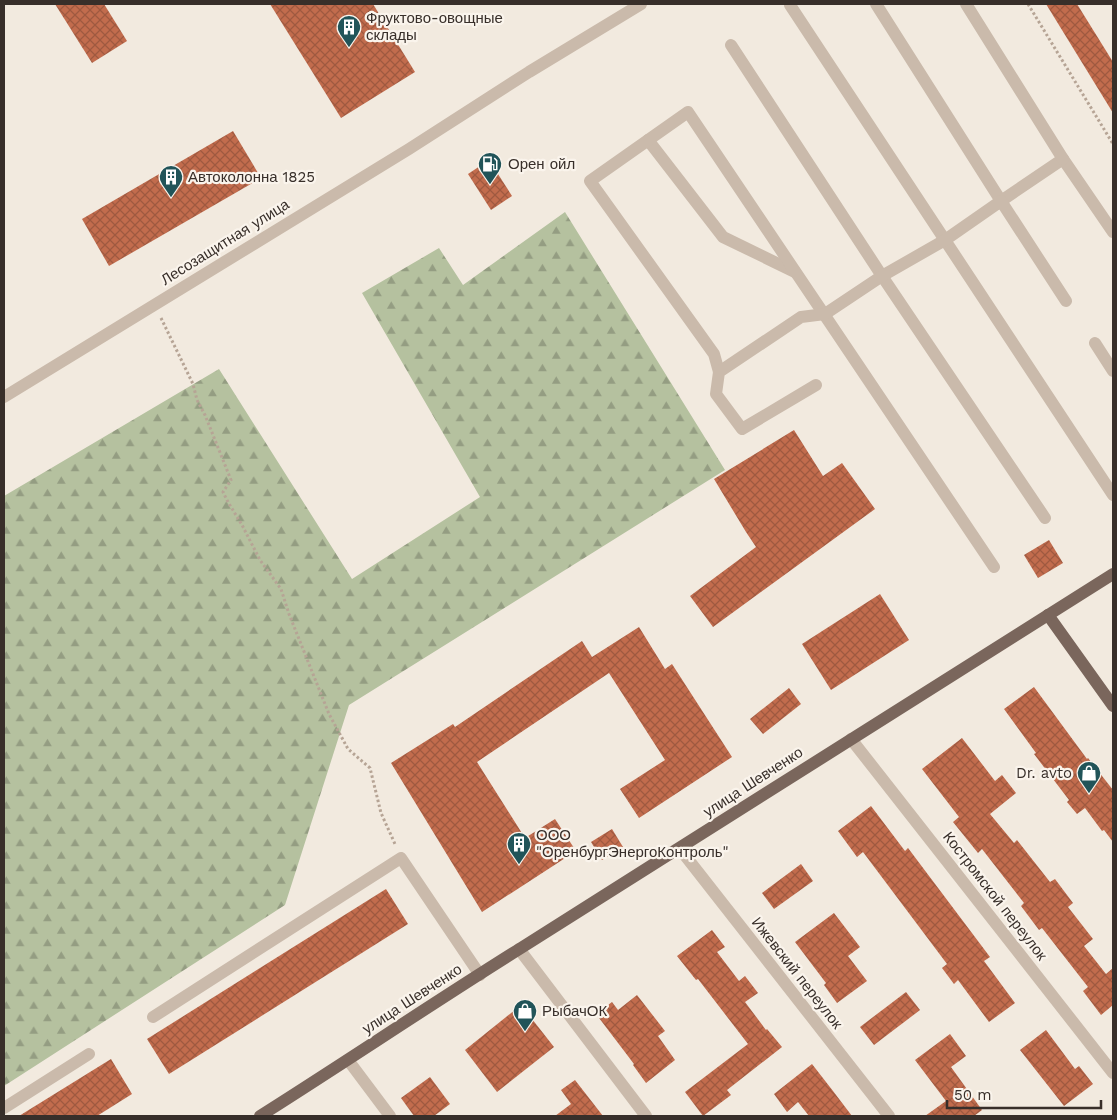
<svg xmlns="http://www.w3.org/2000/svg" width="1117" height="1120" font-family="'Work Sans',sans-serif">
	<defs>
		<pattern id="forest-firs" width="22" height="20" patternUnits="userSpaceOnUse" patternTransform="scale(1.25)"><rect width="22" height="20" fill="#b5c19f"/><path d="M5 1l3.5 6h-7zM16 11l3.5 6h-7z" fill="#949d82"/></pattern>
		<pattern id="building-cross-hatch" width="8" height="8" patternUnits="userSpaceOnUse" patternTransform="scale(1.25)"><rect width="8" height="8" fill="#c26c4d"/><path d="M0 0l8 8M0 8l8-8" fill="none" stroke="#9f5940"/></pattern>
	</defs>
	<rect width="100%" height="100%" fill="#f2eadf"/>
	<!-- forest -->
	<polygon fill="url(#forest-firs)" points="565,212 725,470 349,705 285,905 4,1086 4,496 219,369 352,579 480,497 362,293 439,248 463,285"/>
	<!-- building -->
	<g fill="url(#building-cross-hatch)">
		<polygon points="55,4 104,4 127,41 92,63"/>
		<polygon points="270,4 373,4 415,72 341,118"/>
		<polygon points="1046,4 1077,4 1113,62 1113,113"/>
		<polygon points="233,131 261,178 109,266 82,219"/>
		<polygon points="489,160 512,196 491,210 468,174"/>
		<polygon points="794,430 823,476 842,463 875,509 713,627 690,596 756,547 746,532 714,479"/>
		<polygon points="1049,540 1063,563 1038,578 1024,555"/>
		<polygon points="880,594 909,640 831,690 802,644"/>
		<polygon points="639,627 665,669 672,664 732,757 639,818 620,789 665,760 609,673 477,762 525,838 555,819 576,851 482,912 391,763 453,724 455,727 582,641 592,657"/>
		<polygon points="1034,687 1087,759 1088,758 1113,790 1113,842 1104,830 1102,831 1085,808 1077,814 1067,802 1069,800 1034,754 1036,753 1004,709"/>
		<polygon points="789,688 801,704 763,734 750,719"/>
		<polygon points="962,738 995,781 1002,775 1016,793 990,814 1014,843 1017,840 1050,882 1055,879 1073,903 1068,907 1093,939 1084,946 1106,974 1113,968 1113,1005 1101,1015 1083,991 1088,987 1042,928 1039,930 1021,906 1024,903 982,849 978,853 953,822 959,817 922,769"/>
		<polygon points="871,806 905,851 908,848 990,957 984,961 1015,1003 989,1022 958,980 954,984 942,968 947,964 863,852 857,857 838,831"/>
		<polygon points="612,829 623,847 602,860 591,842"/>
		<polygon points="801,864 813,881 774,909 762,893"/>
		<polygon points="386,889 408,924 169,1074 147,1039"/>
		<polygon points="834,913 860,947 848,956 867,981 837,1003 824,985 826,983 795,942"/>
		<polygon points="712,930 725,947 717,952 739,981 745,976 758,993 745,1002 766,1030 767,1029 782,1047 727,1090 731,1095 703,1116 685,1092 748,1044 698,979 696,980 677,956"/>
		<polygon points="906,992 920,1010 874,1045 860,1027"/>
		<polygon points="637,995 665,1031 658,1036 675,1060 646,1083 633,1065 634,1064 596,1014 612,1002 618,1010"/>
		<polygon points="521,1005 554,1047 497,1092 465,1050"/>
		<polygon points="1046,1030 1075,1069 1079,1066 1093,1084 1064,1106 1020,1050"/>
		<polygon points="950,1034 966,1056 951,1067 982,1110 974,1116 925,1116 946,1101 915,1060"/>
		<polygon points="111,1059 132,1094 97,1116 19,1116"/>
		<polygon points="812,1064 833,1091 852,1116 809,1116 798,1102 787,1112 774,1094"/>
		<polygon points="430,1077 450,1104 434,1116 414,1116 401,1098"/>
		<polygon points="575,1080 603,1116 555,1116 571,1104 561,1090"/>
	</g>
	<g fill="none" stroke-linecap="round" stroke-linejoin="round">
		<!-- path -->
		<g stroke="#b6a495" stroke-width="3" stroke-dasharray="2.5 2.5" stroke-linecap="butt">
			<polyline points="1028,4 1113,144"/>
			<polyline points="161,318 193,384 197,400 205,415 231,480 223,492 228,502 242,525 260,560 281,589 289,614 329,714 348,749 370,768 381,813 395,844"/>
		</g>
		<!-- minor -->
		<g stroke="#cabaab" stroke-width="12">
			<polyline points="876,4 1001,201 1063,159 1113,232"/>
			<polyline points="966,4 1063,159"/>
			<polyline points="790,5 1113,495"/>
			<polyline points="731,45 882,276 1045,518"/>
			<polyline points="648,140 723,237 795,272"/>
			<polyline points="1095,343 1113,371"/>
			<polyline points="719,372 714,354 590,181 688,112 994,567"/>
			<polyline points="816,385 742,429 716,394 719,372 801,317 825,314 882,276 945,240 1001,201 1066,301"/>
			<polyline points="4,397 409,149 529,72 641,4"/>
			<polyline points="851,739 1113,1073"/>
			<polyline points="680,849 889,1116"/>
			<polyline points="519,949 646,1116"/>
			<polyline points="153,1017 401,858 480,975"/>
			<polyline points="348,1060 390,1116"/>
			<polyline points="4,1108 89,1054"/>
		</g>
		<!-- major -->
		<g stroke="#7a665c" stroke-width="12">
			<polyline points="1048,615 1113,706"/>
			<path d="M 260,1116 C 347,1061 433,1003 521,948 C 718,823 916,700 1113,574"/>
		</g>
	</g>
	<!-- icons -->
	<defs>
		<g id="building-pin" transform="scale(1.25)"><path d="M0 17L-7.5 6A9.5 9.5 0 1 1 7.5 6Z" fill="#215459" stroke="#faf4ec"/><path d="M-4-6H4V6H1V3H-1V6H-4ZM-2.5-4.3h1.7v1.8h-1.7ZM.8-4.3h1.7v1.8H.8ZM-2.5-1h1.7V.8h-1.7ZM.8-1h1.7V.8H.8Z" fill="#fff"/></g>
		<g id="fuel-pin" transform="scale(1.25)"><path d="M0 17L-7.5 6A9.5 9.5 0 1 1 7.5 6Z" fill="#215459" stroke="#faf4ec"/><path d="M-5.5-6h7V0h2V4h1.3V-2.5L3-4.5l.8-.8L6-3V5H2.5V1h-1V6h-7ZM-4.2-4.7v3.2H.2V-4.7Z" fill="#fff"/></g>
		<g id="shop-pin" transform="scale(1.25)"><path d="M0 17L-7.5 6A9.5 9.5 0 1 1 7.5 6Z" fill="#215459" stroke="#faf4ec"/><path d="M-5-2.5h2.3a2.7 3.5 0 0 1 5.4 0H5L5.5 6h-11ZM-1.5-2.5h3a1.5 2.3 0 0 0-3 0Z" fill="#fff"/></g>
	</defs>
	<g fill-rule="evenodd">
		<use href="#building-pin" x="349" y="27"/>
		<use href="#fuel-pin" x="490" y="164"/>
		<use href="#building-pin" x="171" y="177"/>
		<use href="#shop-pin" x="1089" y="773"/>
		<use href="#building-pin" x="519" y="844"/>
		<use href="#shop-pin" x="525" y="1011"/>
	</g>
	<g text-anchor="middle" stroke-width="4.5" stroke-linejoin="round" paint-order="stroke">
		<!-- poi labels -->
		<g font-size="15" fill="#382f2a" stroke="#faf4ec" text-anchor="start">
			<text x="366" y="23">Фруктово-овощные<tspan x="366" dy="17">склады</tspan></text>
			<text x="508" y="169">Орен ойл</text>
			<text x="188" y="182">Автоколонна 1825</text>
			<text x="1072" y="778" text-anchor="end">Dr. avto</text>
			<text x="536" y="840">ООО<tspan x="536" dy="17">"ОренбургЭнергоКонтроль"</tspan></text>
			<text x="542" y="1016">РыбачОК</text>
		</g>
		<!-- street labels -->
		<g font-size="15" fill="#382f2a" stroke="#faf4ec">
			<text transform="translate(225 242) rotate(-32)" y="5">Лесозащитная улица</text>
			<text transform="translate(753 782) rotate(-33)" y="5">улица Шевченко</text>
			<text transform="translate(995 896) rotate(52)" y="5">Костромской переулок</text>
			<text transform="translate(797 973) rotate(52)" y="5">Ижевский переулок</text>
			<text transform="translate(412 999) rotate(-33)" y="5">улица Шевченко</text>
		</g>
	</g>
	<!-- border -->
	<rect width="1117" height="1120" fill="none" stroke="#382f2a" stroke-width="10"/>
	<!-- scale -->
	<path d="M947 1100v8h154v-8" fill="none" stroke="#382f2a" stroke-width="2.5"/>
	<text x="954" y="1100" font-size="15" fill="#382f2a" stroke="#faf4ec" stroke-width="4" paint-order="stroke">50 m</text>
</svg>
